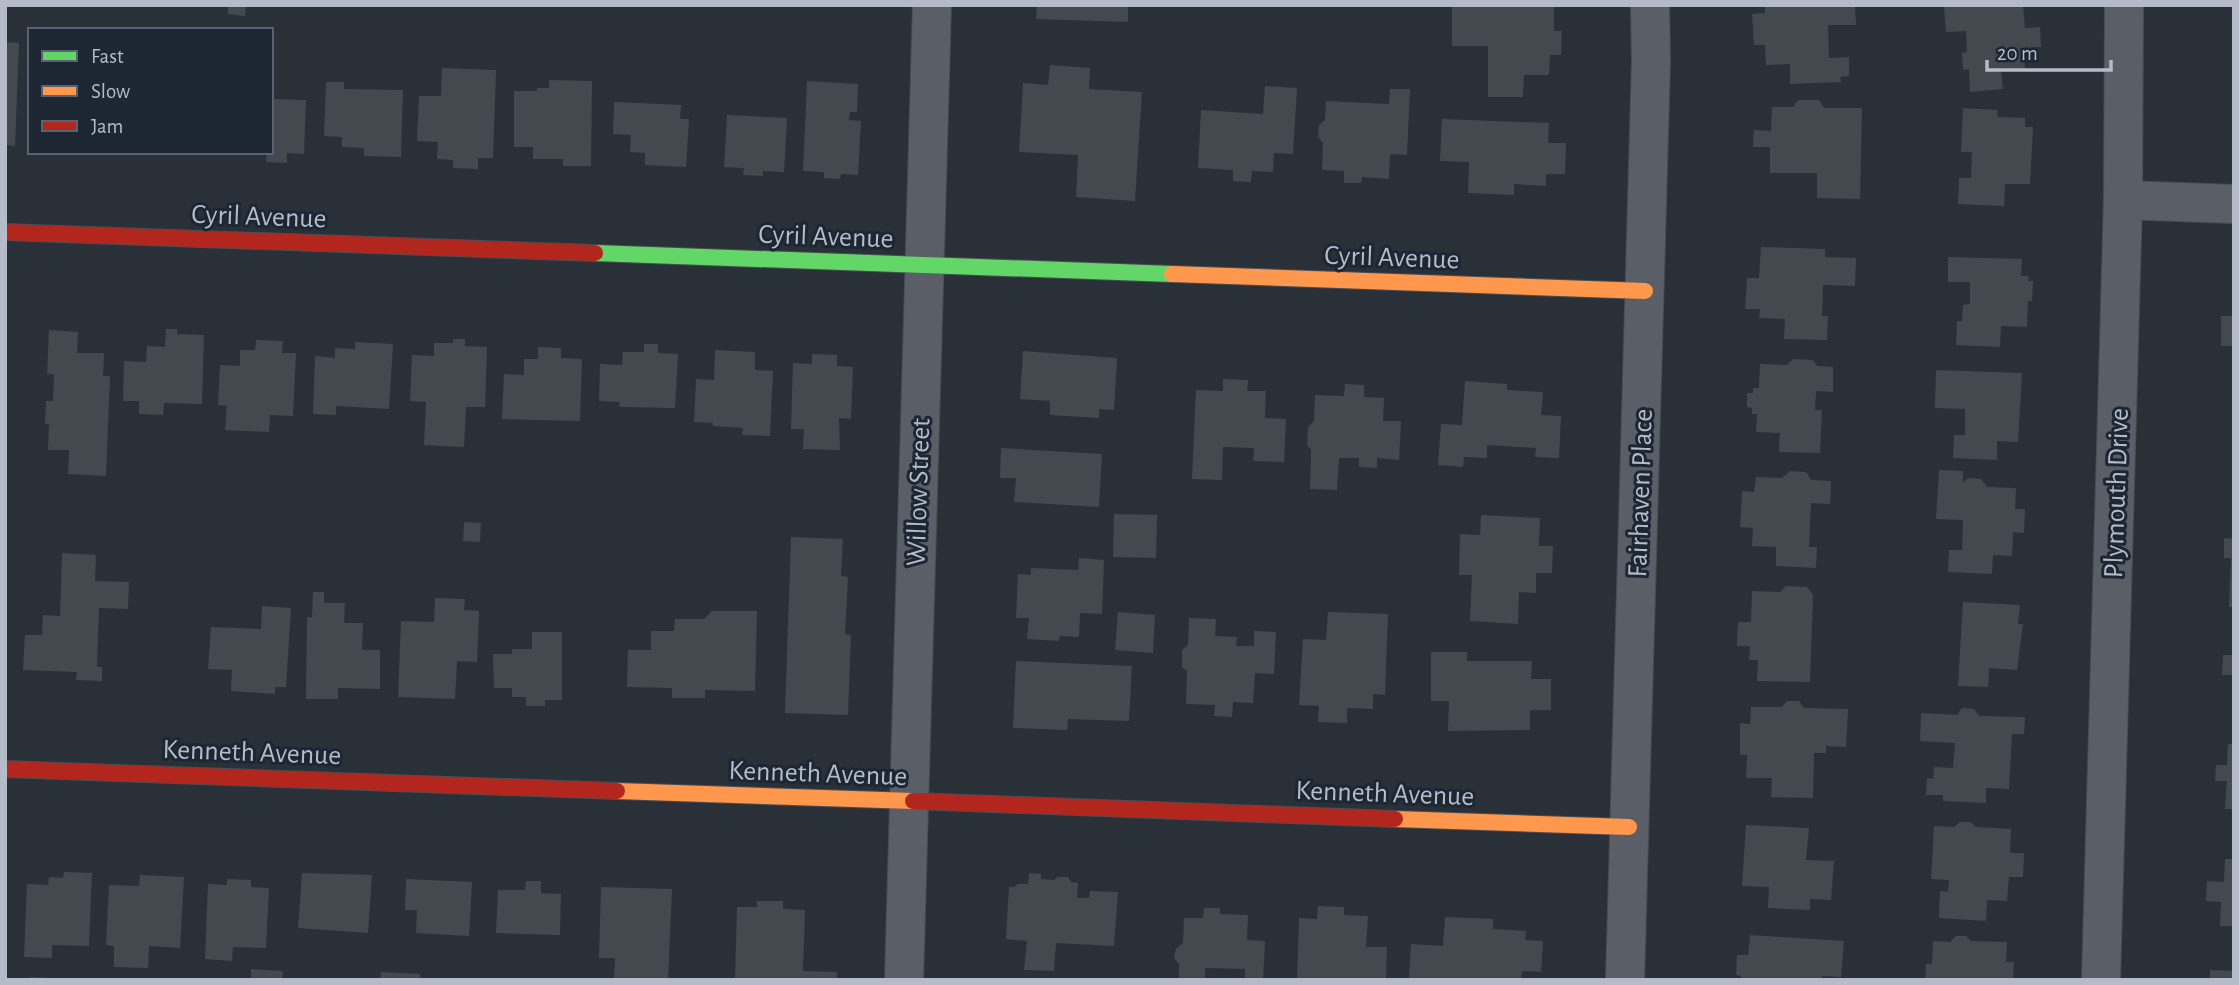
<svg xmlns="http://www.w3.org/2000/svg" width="2239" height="985" font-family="'Alegreya Sans',sans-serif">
	<rect width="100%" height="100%" fill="#2a3038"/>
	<!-- building -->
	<g fill="#444950">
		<polygon points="228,5 246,5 245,16 228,14"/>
		<polygon points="1037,5 1128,5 1128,22 1036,19"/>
		<polygon points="1765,5 1855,5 1856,25 1828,25 1829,58 1849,57 1849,76 1840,77 1841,82 1790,84 1790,64 1766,65 1765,45 1754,45 1752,14 1765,13"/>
		<polygon points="1958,5 2023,5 2025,28 2040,27 2041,47 2023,48 2025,69 2001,71 2003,89 1970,92 1969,69 1963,70 1962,53 1967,52 1966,31 1946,32 1944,7"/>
		<polygon points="1452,6 1554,7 1554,31 1562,31 1561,55 1550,55 1549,75 1524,75 1523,97 1488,97 1488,46 1452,46"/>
		<polygon points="5,42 19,43 15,146 5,145"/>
		<polygon points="1050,65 1090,68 1089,89 1142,92 1135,201 1076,197 1078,155 1019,152 1023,83 1048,85"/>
		<polygon points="442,68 496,70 493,158 478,158 478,169 453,168 453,160 437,159 438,142 417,141 419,96 441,96"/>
		<polygon points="549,80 592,81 591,166 563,166 563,159 533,159 533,147 514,147 514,91 537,91 537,88 549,88"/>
		<polygon points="807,81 858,84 857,112 850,112 849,120 861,121 858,175 841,174 840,179 824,178 824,172 803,171"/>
		<polygon points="326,82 344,82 344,89 403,90 401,157 364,156 364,148 342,147 342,137 324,136"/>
		<polygon points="1265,86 1297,88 1293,154 1274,153 1273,172 1252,171 1251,182 1233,181 1233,170 1198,168 1201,110 1263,114"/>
		<polygon points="1390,89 1410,89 1407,155 1390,154 1389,179 1362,177 1361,183 1344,183 1344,171 1322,170 1323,143 1318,137 1319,125 1325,120 1326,101 1389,104"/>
		<polygon points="271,99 306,100 304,154 287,153 287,163 266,162 267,152 271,152"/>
		<polygon points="1798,100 1819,100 1824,108 1862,108 1860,199 1817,198 1817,173 1770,173 1770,147 1753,147 1754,130 1771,131 1772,107 1793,107"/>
		<polygon points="614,102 681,105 680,119 689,119 686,167 645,165 645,153 630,152 631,135 613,134"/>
		<polygon points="1963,108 1998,110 1997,117 2025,118 2025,127 2033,127 2030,184 2005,184 2004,206 1958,204 1959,178 1971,178 1972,152 1961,152"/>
		<polygon points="727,115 787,118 784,172 763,171 763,176 743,175 744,168 724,167"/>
		<polygon points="1442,119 1549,123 1548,143 1566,143 1565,174 1546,174 1546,186 1514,184 1514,195 1468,193 1469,162 1440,161"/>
		<polygon points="1761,247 1825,249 1825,257 1856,258 1855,286 1823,285 1822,316 1828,316 1827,340 1784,339 1785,319 1759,318 1760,309 1745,309 1747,278 1759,278"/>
		<polygon points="1948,257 2022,259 2021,276 2029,276 2028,281 2033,281 2032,301 2028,301 2027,327 2001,326 2000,347 1956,345 1957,321 1962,321 1963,305 1970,304 1970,282 1948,282"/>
		<rect x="2221" y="316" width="13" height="30"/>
		<polygon points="166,329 177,329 177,334 204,335 202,404 164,403 163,415 139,414 139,401 123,401 124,361 146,362 147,346 165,347"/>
		<polygon points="49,330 78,332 77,353 104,353 103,376 110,376 106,476 68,474 69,450 48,450 49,424 45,424 46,401 53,401 54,374 47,374"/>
		<polygon points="453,339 465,339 465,346 487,347 485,407 466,407 464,447 424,445 426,402 410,401 412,355 434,356 434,343 453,343"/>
		<polygon points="256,340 283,341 282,353 296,353 293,416 270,415 269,432 225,430 227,406 218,405 220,365 240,366 240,350 255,350"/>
		<polygon points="355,342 393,344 389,409 336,406 336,415 313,414 315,356 335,358 335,348 355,349"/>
		<polygon points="644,344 658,344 658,353 678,354 675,408 619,407 620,402 599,401 600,364 622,365 623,352 644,352"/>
		<polygon points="538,347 561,348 561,358 582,359 580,421 502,419 504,374 524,375 524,359 538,359"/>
		<polygon points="715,350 755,352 755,370 773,371 770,436 742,435 743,428 713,426 713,423 694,422 696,379 714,380"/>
		<polygon points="1023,351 1117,358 1114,410 1099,409 1099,418 1050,415 1050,401 1020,399"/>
		<polygon points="812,354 837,355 837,366 853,367 851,419 839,418 840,450 803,449 804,429 791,429 793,363 812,364"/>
		<polygon points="1793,359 1813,360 1817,366 1833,367 1833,392 1816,391 1815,410 1822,410 1820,453 1779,452 1780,433 1756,432 1757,414 1752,414 1752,408 1747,407 1747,393 1753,393 1753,388 1759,388 1760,364 1787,365"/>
		<polygon points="1936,370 2022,373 2018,442 1997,441 1997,460 1953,458 1954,435 1965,435 1965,409 1935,408"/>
		<polygon points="1223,379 1248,380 1247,391 1266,391 1265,418 1286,419 1284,462 1253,461 1254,448 1223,447 1222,480 1192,479 1196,390 1223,391"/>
		<polygon points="1465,381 1507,384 1507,390 1543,392 1541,415 1561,416 1559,458 1535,457 1536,448 1487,445 1487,458 1464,457 1463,467 1438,465 1441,424 1462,425"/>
		<polygon points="1345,384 1364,385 1364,397 1384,398 1383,421 1401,421 1399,460 1377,458 1377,468 1359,467 1359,458 1339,458 1337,490 1310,489 1311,450 1307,445 1308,427 1314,421 1315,395 1344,396"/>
		<polygon points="1001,448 1102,454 1099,507 1014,502 1016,478 1000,478"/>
		<polygon points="1939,470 1963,471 1963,483 1968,478 1981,479 1987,487 2016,488 2015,509 2025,509 2024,533 2013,532 2012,556 1993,555 1992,574 1948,572 1949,550 1962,550 1963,520 1936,519"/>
		<polygon points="1790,471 1806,472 1811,480 1831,481 1830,504 1811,503 1809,547 1817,547 1816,568 1776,566 1776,547 1752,546 1753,528 1740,527 1742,491 1754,492 1756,477 1782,478"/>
		<polygon points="1114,514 1157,515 1156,558 1113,557"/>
		<polygon points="1481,515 1540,518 1539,546 1553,546 1552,573 1536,573 1536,593 1519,592 1518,624 1470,621 1472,575 1459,575 1460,534 1480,535"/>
		<polygon points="464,522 481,523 480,542 463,541"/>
		<polygon points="791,537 843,539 841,576 848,577 845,634 851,635 848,715 785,713"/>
		<polygon points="2224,538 2234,539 2234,607 2229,607 2231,558 2224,558"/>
		<polygon points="62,553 96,555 95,581 129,582 128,609 99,608 97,667 102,667 102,681 76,680 77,672 23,670 25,635 42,635 43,615 60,616"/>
		<polygon points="1079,558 1104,560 1102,614 1080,613 1079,637 1060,636 1059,641 1027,639 1029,618 1016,618 1018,574 1031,575 1031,568 1078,570"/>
		<polygon points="1786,586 1807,587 1813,595 1810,682 1757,681 1758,660 1749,660 1750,646 1737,646 1738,622 1751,622 1752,591 1780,592"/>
		<polygon points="313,592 324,592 324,603 345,603 344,623 363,623 362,650 380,650 380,689 338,688 338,699 306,699 307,617 312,617"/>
		<polygon points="435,598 465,599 464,610 479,611 477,662 457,661 455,699 398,697 401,621 434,622"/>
		<polygon points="1963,602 2020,605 2018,624 2023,624 2017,670 1989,668 1988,687 1958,686"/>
		<polygon points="262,606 291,608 286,687 275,687 275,694 231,691 232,670 208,669 211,627 261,629"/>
		<polygon points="712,611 757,611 755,691 705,690 705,698 672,698 672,688 627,687 628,650 651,650 651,631 674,631 675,619 704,619"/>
		<polygon points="1118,612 1155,615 1153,653 1115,650"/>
		<polygon points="1328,612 1388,614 1385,695 1373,694 1373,709 1347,708 1347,723 1318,722 1319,706 1299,705 1303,639 1326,640"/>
		<polygon points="1189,618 1216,619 1215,636 1237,637 1236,646 1254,646 1254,631 1276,632 1274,674 1255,673 1253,703 1233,702 1232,717 1214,716 1215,705 1186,704 1187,671 1182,667 1182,650 1188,645"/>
		<polygon points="532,632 562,632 562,700 545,700 545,706 526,706 526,697 512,697 512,688 494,688 493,654 512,654 512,649 532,649"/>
		<polygon points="1431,652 1467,652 1467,661 1532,661 1531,679 1551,679 1551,710 1530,710 1530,730 1448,731 1449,701 1431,701"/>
		<polygon points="2223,655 2234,655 2234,675 2222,675"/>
		<polygon points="1016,661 1132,666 1129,721 1068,719 1067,730 1013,728"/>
		<polygon points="1787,701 1799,701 1804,708 1848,709 1846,747 1826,746 1826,753 1814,753 1813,798 1771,797 1772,778 1746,778 1747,755 1740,755 1740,723 1750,724 1751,707 1782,707"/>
		<polygon points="1962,708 1974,709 1979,716 2025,717 2024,734 2012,734 2009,789 1986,788 1986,803 1943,801 1943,795 1926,795 1927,778 1933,779 1934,767 1953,768 1955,743 1920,741 1921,713 1957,715"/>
		<polygon points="2228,744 2234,744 2234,809 2225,809 2227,781 2215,781 2216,765 2227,765"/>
		<polygon points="1960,822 1970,822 1976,827 2011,829 2010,853 2024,853 2023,877 2009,877 2007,901 1987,900 1986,921 1939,918 1940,891 1948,892 1949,880 1931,879 1934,826 1954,827"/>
		<polygon points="1746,825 1809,828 1806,860 1834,861 1831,900 1810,899 1810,910 1768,908 1769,887 1742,886"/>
		<polygon points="2225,859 2234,859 2234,926 2220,926 2221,902 2206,901 2207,881 2224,882"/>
		<polygon points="64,872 92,873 89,946 52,945 52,958 24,957 27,884 48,885 49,877 63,878"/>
		<polygon points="302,873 372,875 368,933 298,928"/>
		<polygon points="1029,873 1041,874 1041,879 1054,880 1058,877 1068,877 1071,882 1078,883 1077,898 1089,898 1090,891 1118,892 1114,946 1056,943 1054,971 1024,970 1027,941 1006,939 1009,887 1014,887 1018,884 1028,884"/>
		<polygon points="140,875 184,877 180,948 149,946 148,968 114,967 114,946 106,945 109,885 139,886"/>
		<polygon points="227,879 251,880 251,887 269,888 266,948 233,947 232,961 205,959 208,884 227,885"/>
		<polygon points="406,879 472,882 469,936 416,933 417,910 405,910"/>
		<polygon points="526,881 541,881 541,893 561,894 560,935 496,933 498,890 525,890"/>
		<polygon points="601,887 672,889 668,980 614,980 615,958 599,958"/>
		<polygon points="757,901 783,901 783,909 805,910 803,971 837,972 837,980 735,980 737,907 757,907"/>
		<polygon points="1318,906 1344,907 1344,915 1368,916 1366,947 1387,947 1386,980 1315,978 1315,980 1297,980 1299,918 1317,919"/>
		<polygon points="1204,908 1220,908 1220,914 1248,915 1247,940 1265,941 1263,980 1245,979 1245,969 1205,968 1205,980 1179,980 1179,964 1174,958 1176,949 1183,943 1184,918 1203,918"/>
		<polygon points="1445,917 1493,919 1493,929 1526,931 1525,940 1543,941 1541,972 1522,971 1521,980 1409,980 1411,944 1443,946"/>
		<polygon points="1750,935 1844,941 1841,977 1822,976 1822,980 1741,980 1741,976 1736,975 1737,955 1748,955"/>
		<polygon points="1956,936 1966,936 1971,941 2007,942 2006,962 2014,962 2013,980 1925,980 1926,964 1932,964 1933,941 1950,942"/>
		<polygon points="251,969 283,971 282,980 251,980"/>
		<polygon points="2210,970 2234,971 2234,980 2210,980"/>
		<polygon points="381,972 420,974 420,980 380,980"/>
		<polygon points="30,977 50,978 50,980 30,980"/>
	</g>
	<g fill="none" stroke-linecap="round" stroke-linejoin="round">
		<!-- street casing -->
		<g stroke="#484c53" stroke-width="40">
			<g id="street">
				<polyline points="2123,200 2234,204"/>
				<polyline points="904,980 932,5"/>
				<polyline points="1625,980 1651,61 1650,5"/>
				<polyline points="2101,980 2123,200 2124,5"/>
			</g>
		</g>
		<!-- fast casing -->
		<g stroke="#484c53" stroke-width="18">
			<polyline id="fast" points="595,253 1172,274"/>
		</g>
		<!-- slow casing -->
		<g stroke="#484c53" stroke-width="18">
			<g id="slow">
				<polyline points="1172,274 1645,291"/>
				<polyline points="617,791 913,801"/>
				<polyline points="1395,819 1629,827"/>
			</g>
		</g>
		<!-- jam casing -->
		<g stroke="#484c53" stroke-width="18">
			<g id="jam">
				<polyline points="5,232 595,253"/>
				<polyline points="5,769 617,791"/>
				<polyline points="913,801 1395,819"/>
			</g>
		</g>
		<!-- street -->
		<use href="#street" stroke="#5a5e66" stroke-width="38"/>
		<!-- fast -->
		<use href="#fast" stroke="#63d668" stroke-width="16"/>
		<!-- slow -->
		<use href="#slow" stroke="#ff974d" stroke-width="16"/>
		<!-- jam -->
		<use href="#jam" stroke="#b3261e" stroke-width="16"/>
	</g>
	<g text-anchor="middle" stroke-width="6" stroke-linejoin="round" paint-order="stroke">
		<!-- street labels -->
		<g font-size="28" fill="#b4bcc9" stroke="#1d2633">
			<text transform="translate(259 215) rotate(2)" y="10">Cyril Avenue</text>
			<text transform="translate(826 235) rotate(2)" y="10">Cyril Avenue</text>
			<text transform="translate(1392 256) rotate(2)" y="10">Cyril Avenue</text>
			<text transform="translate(917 492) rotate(-88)" y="10">Willow Street</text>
			<text transform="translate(1639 493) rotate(-88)" y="10">Fairhaven Place</text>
			<text transform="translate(2115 493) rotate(-88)" y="10">Plymouth Drive</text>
			<text transform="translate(252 751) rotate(2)" y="10">Kenneth Avenue</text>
			<text transform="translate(818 772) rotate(2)" y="10">Kenneth Avenue</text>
			<text transform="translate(1385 792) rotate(2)" y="10">Kenneth Avenue</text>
		</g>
	</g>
	<!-- border -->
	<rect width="2239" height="985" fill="none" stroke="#b4bcc9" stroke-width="14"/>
	<!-- legend -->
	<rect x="28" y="28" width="245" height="126" fill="#1d2633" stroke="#59626f" stroke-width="2"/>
	<rect x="42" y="51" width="35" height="10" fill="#63d668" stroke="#59626f" stroke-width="2"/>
	<text x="91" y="63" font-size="21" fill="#b4bcc9">Fast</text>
	<rect x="42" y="86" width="35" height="10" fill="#ff974d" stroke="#59626f" stroke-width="2"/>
	<text x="91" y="98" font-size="21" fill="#b4bcc9">Slow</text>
	<rect x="42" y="121" width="35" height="10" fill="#b3261e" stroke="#59626f" stroke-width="2"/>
	<text x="91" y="133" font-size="21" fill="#b4bcc9">Jam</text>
	<!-- scale -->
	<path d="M1987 60v10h124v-10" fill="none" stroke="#b4bcc9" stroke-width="3.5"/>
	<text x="1997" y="60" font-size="21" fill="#b4bcc9" stroke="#1d2633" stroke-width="5" paint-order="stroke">20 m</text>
</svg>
